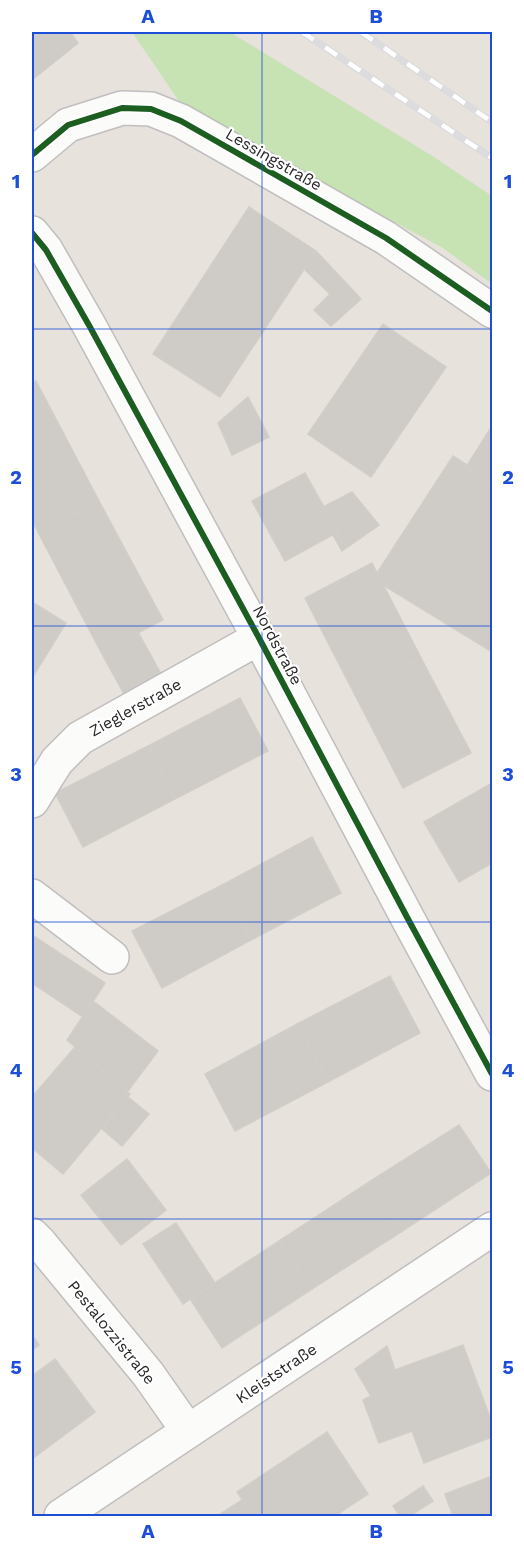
<svg xmlns="http://www.w3.org/2000/svg" width="524" height="1548" font-family="'Work Sans',sans-serif">
	<rect width="100%" height="100%" fill="#e7e2dc"/>
	<!-- green -->
	<polygon fill="#c7e3b4" points="132,32 230,32 434,157 492,196 492,284 443,248 185,110"/>
	<!-- building -->
	<g fill="#cfccc8" stroke="#d1cec8" stroke-width="1.5">
		<polygon points="32,32 70,32 78,43 32,80"/>
		<polygon points="249,207 316,251 220,397 153,354"/>
		<polygon points="316,251 361,299 331,326 314,310 330,294 304,269"/>
		<polygon points="383,324 446,367 371,477 308,434"/>
		<polygon points="36,381 99,501 38,532 32,519 32,384"/>
		<polygon points="248,397 269,437 232,455 218,423"/>
		<polygon points="492,426 492,484 466,467"/>
		<polygon points="453,456 467,465 466,467 492,484 492,652 383,585 377,573"/>
		<polygon points="305,473 338,532 285,561 252,501"/>
		<polygon points="352,492 379,525 342,551 333,535 338,532 323,507"/>
		<polygon points="99,501 163,620 101,652 38,532"/>
		<polygon points="372,563 421,658 354,693 305,598"/>
		<polygon points="32,602 66,623 32,678"/>
		<polygon points="138,632 161,674 124,694 101,652"/>
		<polygon points="421,658 471,753 403,788 354,693"/>
		<polygon points="240,698 268,751 175,799 148,746"/>
		<polygon points="148,746 175,799 83,847 55,793"/>
		<polygon points="492,783 492,863 459,882 424,822"/>
		<polygon points="312,837 341,893 251,940 222,885"/>
		<polygon points="222,885 251,940 162,988 132,931"/>
		<polygon points="32,935 105,983 83,1017 32,983"/>
		<polygon points="390,976 420,1033 328,1082 297,1024"/>
		<polygon points="93,1001 158,1051 128,1091 67,1040"/>
		<polygon points="297,1024 328,1082 235,1131 205,1074"/>
		<polygon points="75,1047 130,1094 63,1174 32,1148 32,1097"/>
		<polygon points="128,1097 149,1114 122,1146 102,1129"/>
		<polygon points="459,1125 491,1173 401,1232 369,1182"/>
		<polygon points="127,1159 166,1210 121,1245 81,1195"/>
		<polygon points="369,1182 401,1232 312,1289 279,1241"/>
		<polygon points="176,1223 215,1283 183,1304 143,1244"/>
		<polygon points="279,1241 312,1289 222,1348 190,1299"/>
		<polygon points="32,1335 39,1345 32,1350"/>
		<polygon points="463,1345 492,1423 492,1437 424,1463 412,1431 379,1443 363,1400 371,1396 355,1369 387,1346 395,1370"/>
		<polygon points="55,1359 95,1412 32,1459 32,1376"/>
		<polygon points="327,1432 368,1494 335,1516 253,1516 237,1492"/>
		<polygon points="492,1476 492,1516 453,1516 445,1494"/>
		<polygon points="423,1486 433,1501 410,1516 400,1516 393,1506"/>
		<polygon points="242,1500 253,1516 217,1516"/>
	</g>
	<g fill="none" stroke-linecap="round" stroke-linejoin="round">
		<!-- minor casing -->
		<g stroke="#c0bebe" stroke-width="36">
			<g id="minor">
				<polyline points="32,155 68,125 122,108 151,109 181,121 386,238 492,311"/>
				<polyline points="32,233 46,250 90,327 259,638 408,919 492,1074"/>
				<polyline points="32,801 57,761 80,738 259,638"/>
				<polyline points="32,896 112,957"/>
				<polyline points="32,1235 40,1243 148,1374 188,1431"/>
				<polyline points="61,1516 492,1229"/>
			</g>
		</g>
		<!-- minor -->
		<use href="#minor" stroke="#fbfbfa" stroke-width="33"/>
		<!-- rail casing -->
		<g stroke="#dcdbdd" stroke-width="7">
			<g id="rail">
				<polyline points="302,32 492,158"/>
				<polyline points="361,32 492,122"/>
			</g>
		</g>
		<!-- rail -->
		<use href="#rail" stroke="#fff" stroke-width="4.5" stroke-dasharray="14" stroke-linecap="butt"/>
		<!-- cycleway casing -->
		<g stroke="#fff" stroke-width="10">
			<g id="cycleway">
				<polyline points="32,155 68,125 122,108 151,109 181,121 386,238 492,311"/>
				<polyline points="32,233 46,250 90,327 259,638 408,919 492,1074"/>
			</g>
		</g>
		<!-- cycleway -->
		<use href="#cycleway" stroke="#1b5e20" stroke-width="6"/>
	</g>
	<!-- grid -->
	<path fill="none" stroke="#1d4ed8" stroke-width="1.5" stroke-opacity="0.55" d="M 262,32 L 262,1516M 32,329 L 492,329M 32,626 L 492,626M 32,922 L 492,922M 32,1219 L 492,1219"/>
	<g text-anchor="middle" stroke-width="4.5" stroke-linejoin="round" paint-order="stroke">
		<!-- street labels -->
		<g font-size="16" fill="#272727" stroke="#fff">
			<text transform="translate(274 159) rotate(30)" y="6">Lessingstraße</text>
			<text transform="translate(278 645) rotate(62)" y="6">Nordstraße</text>
			<text transform="translate(135 707) rotate(-29)" y="6">Zieglerstraße</text>
			<text transform="translate(112 1332) rotate(51)" y="6">Pestalozzistraße</text>
			<text transform="translate(276 1373) rotate(-34)" y="6">Kleiststraße</text>
		</g>
	</g>
	<!-- border -->
	<rect width="524" height="1548" fill="none" stroke="#ffffff" stroke-width="66"/>
	<rect x="33" y="33" width="458" height="1482" fill="none" stroke="#1d4ed8" stroke-width="2"/>
	<g font-size="20" text-anchor="middle" font-weight="bold" fill="#1d4ed8">
		<text x="148" y="23">A</text>
		<text x="376" y="23">B</text>
		<text x="16" y="188">1</text>
		<text x="508" y="188">1</text>
		<text x="16" y="484">2</text>
		<text x="508" y="484">2</text>
		<text x="16" y="781">3</text>
		<text x="508" y="781">3</text>
		<text x="16" y="1077">4</text>
		<text x="508" y="1077">4</text>
		<text x="16" y="1374">5</text>
		<text x="508" y="1374">5</text>
		<text x="148" y="1538">A</text>
		<text x="376" y="1538">B</text>
	</g>
</svg>
